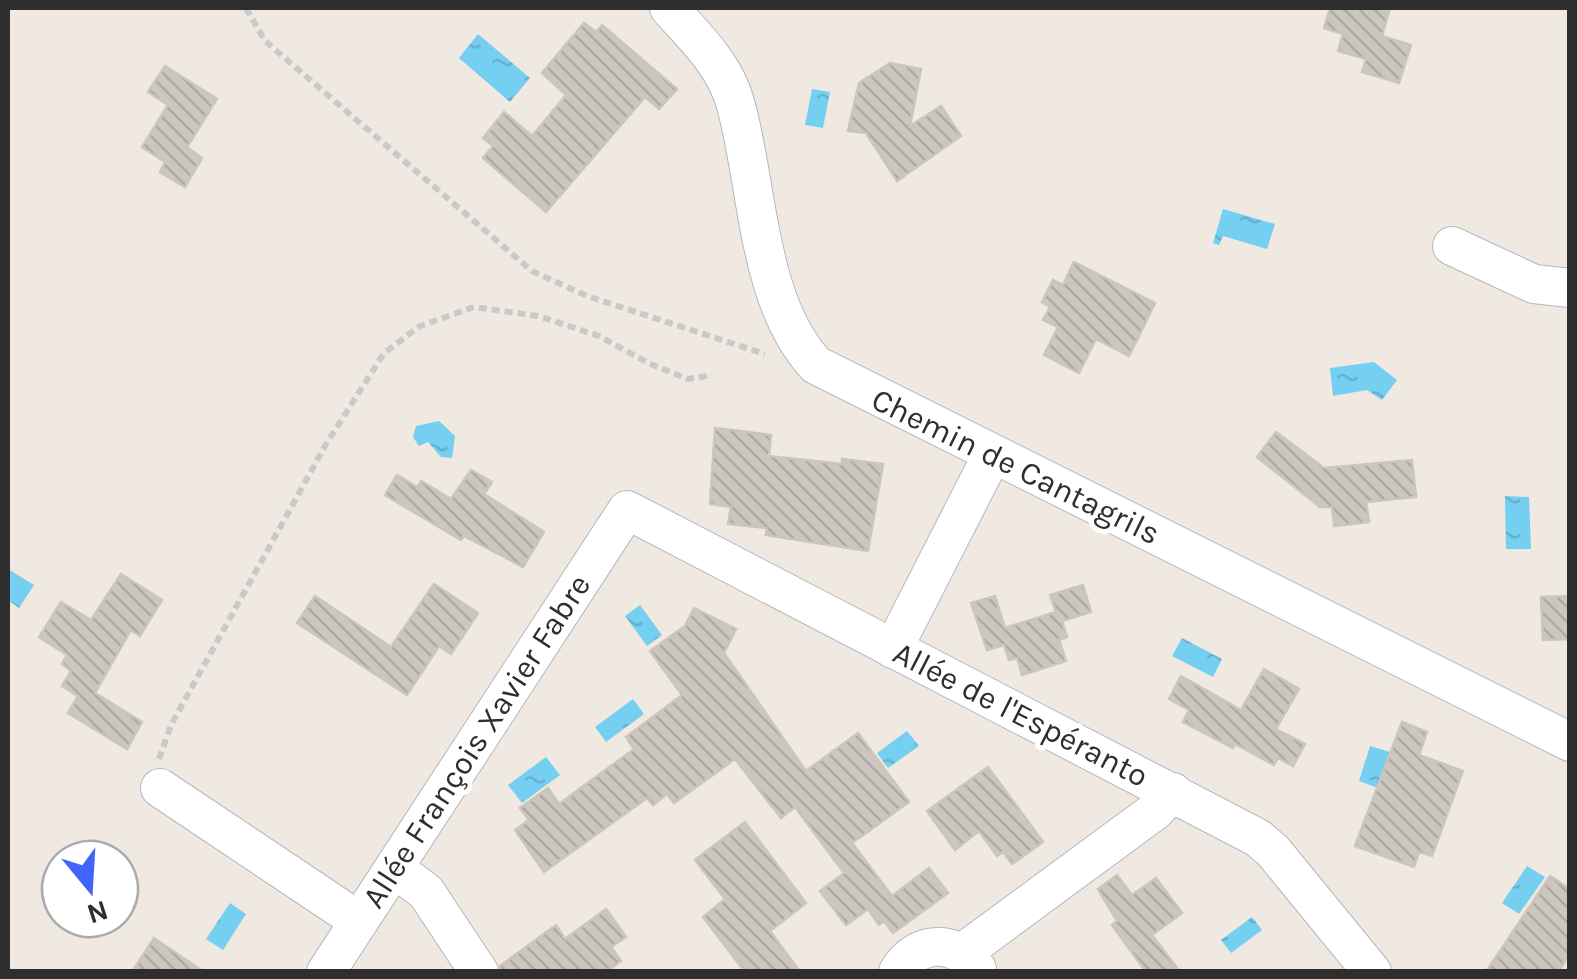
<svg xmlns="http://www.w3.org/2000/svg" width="1577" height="979" font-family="Karla,sans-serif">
	<defs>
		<pattern id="water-ripples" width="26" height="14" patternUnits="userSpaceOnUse" patternTransform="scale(2.5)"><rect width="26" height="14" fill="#75cff0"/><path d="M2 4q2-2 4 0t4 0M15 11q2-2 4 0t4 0" fill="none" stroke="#66b2ce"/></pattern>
		<pattern id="building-back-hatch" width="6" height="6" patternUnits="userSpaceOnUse" patternTransform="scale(2.5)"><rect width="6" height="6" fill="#cbc7bf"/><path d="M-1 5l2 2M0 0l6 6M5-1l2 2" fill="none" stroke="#afaba4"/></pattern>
	</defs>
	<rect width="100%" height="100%" fill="#efe9e1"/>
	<!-- water -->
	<g fill="url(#water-ripples)">
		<polygon points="478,34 530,78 510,102 459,58"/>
		<polygon points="812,89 830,92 823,128 805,125"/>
		<polygon points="1223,209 1275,224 1267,249 1223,236 1219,245 1213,243"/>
		<polygon points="1374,362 1397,380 1382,400 1367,390 1333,396 1330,368"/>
		<polygon points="439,421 455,436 452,458 441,457 428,442 419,446 413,437 416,426"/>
		<polygon points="1505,496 1529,497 1531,549 1506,549"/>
		<polygon points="8,569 34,585 19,608 8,600"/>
		<polygon points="640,605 662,635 647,646 625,616"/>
		<polygon points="1182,638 1222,659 1213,677 1172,656"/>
		<polygon points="633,699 644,714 606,742 595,727"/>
		<polygon points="907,731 919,746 888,768 877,753"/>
		<polygon points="1370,746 1390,752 1378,788 1359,781"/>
		<polygon points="546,757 560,775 522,803 508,785"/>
		<polygon points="1527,866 1545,877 1519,914 1502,903"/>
		<polygon points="230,903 246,914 223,950 206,939"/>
		<polygon points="1252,917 1262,930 1231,953 1221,940"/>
	</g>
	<!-- building -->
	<g fill="url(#building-back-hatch)" stroke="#cbc5ba" stroke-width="2.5">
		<polygon points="1330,8 1390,8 1382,36 1411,45 1399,83 1362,72 1366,59 1338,51 1343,34 1324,28"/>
		<polygon points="584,23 596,32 602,25 677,89 659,109 645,97 546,212 483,158 493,146 483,138 504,112 532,136 566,95 542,73"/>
		<polygon points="890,63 921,69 910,126 941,106 961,136 897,181 866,133 848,131 859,83"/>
		<polygon points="165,66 217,99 187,147 202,158 185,187 160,172 165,162 142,147 168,105 148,92"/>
		<polygon points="1074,262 1155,303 1129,356 1096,339 1079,373 1044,355 1058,327 1043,320 1050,307 1042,302 1053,280 1063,285"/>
		<polygon points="715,428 771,435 769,456 842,464 842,459 883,464 868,551 766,535 767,528 728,524 731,507 710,504"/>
		<polygon points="1276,432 1324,468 1412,460 1416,497 1366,502 1369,522 1334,526 1332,507 1320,507 1257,457"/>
		<polygon points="471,470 492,482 484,494 544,532 523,567 464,536 461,540 385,495 397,475 417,487 421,481 451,499"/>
		<polygon points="121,574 162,600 140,636 131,630 95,693 142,722 127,749 68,713 78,696 62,686 71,671 62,664 67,655 39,637 61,602 91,620"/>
		<polygon points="434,584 478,613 451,654 439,646 407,695 297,623 315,596 391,647"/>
		<polygon points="1083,585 1091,612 1062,621 1067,637 1059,640 1066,661 1022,675 1017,658 1009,660 1004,645 987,650 971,603 995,596 1005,628 1056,612 1050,595"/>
		<polygon points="1570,596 1570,639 1543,640 1541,597"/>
		<polygon points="694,608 736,629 724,653 806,771 858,733 909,802 852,843 892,896 929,868 948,893 893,933 884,921 879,925 868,909 846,925 820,891 844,873 795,807 781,818 735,759 674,803 667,794 653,805 647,798 544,872 515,830 529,820 520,808 548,788 559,804 634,749 626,737 682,695 650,651 685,626"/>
		<polygon points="1264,669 1299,689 1276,729 1305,744 1293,766 1278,758 1274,765 1235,744 1233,748 1183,722 1189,710 1169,699 1181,676 1241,710"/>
		<polygon points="1402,722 1427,732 1419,755 1463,771 1432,856 1419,852 1414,867 1355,846"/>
		<polygon points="988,767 1043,842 1012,864 1003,852 997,856 979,831 955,850 927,811"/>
		<polygon points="745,822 806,903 770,931 800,972 745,972 703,917 725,899 695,860"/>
		<polygon points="1117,875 1132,895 1156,878 1182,913 1152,935 1180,972 1146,972 1112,925 1117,921 1098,889"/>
		<polygon points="1550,876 1570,889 1570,954 1558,972 1486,972"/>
		<polygon points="606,909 626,937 611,947 621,961 606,972 501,972 500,966 556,925 565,939"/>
		<polygon points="154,938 204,972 132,972"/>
	</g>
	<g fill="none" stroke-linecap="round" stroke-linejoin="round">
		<!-- minor casing -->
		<g stroke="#b4b7c1" stroke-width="40">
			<g id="minor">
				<path d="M 669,8 C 695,37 724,64 735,102 C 758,181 756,301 816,365 L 1570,742"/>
				<polyline points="1452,246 1534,284 1570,288"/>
				<polyline points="893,649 992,455"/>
				<polyline points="160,788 359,921"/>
				<polyline points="394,868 426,892 479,972"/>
				<polyline points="962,953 1155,811 1173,792"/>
				<polyline points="326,972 627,510 1258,838 1273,851 1372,972"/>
				<path d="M 898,972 C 917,939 956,939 977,969"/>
			</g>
		</g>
		<!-- path -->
		<g stroke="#c9c9c9" stroke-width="6" stroke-dasharray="8 5" stroke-linecap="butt">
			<polyline points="246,8 265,41 532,271 587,296 765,354"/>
			<polyline points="159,759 171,725 325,446 384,353 420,326 474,307 538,316 599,336 648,363 688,379 712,375"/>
		</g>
		<!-- minor -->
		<use href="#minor" stroke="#fff" stroke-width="38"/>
	</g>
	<g text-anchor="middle" stroke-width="10" stroke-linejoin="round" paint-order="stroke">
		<!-- street labels -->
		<g font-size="32" fill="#2e2e2e" stroke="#fff">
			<text transform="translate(1016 466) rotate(26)" y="11">Chemin de Cantagrils</text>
			<text transform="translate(1021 714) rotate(27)" y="11">Allée de l'Espéranto</text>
			<text transform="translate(476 741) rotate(-57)" y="11">Allée François Xavier Fabre</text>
		</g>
	</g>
	<!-- border -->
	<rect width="1577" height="979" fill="none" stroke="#2e2e2e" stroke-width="20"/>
	<!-- north arrow -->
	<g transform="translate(90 889) rotate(162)"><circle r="48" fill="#ffffff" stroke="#ababab" stroke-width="2.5"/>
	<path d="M0-8L18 38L0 25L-18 38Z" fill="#4264fb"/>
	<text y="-15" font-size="28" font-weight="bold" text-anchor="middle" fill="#2e2e2e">N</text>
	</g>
</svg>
